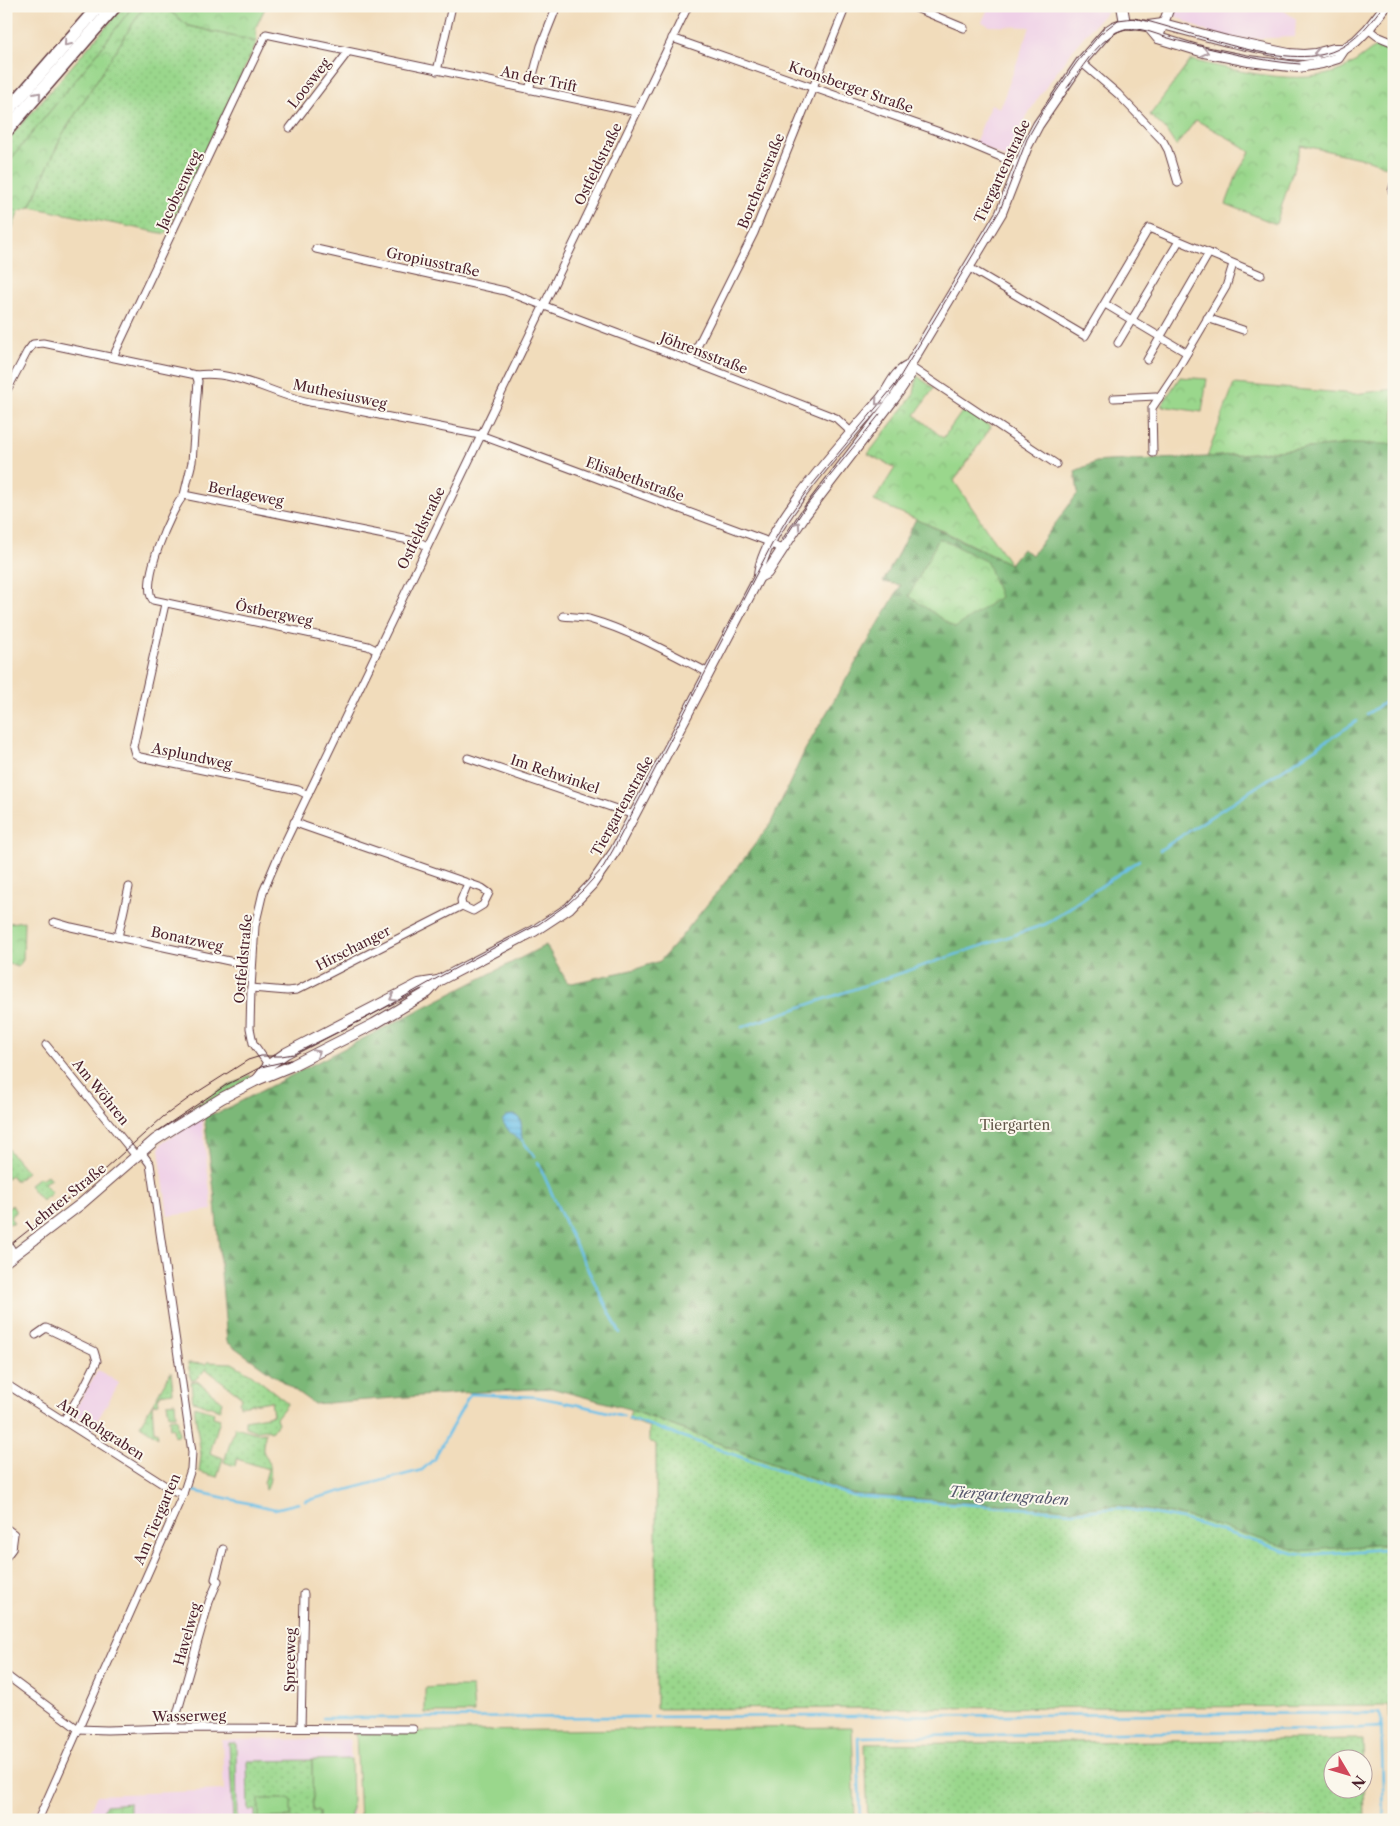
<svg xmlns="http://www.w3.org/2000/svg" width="1400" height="1826" font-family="'Libre Caslon Text',serif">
	<defs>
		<pattern id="grass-dots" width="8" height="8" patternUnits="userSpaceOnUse" patternTransform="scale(1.25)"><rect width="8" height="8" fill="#9ad78c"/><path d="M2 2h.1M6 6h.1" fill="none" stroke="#86b879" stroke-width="1.8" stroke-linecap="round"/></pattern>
		<pattern id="forest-firs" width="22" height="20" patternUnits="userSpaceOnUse" patternTransform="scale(1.25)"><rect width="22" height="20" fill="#7bb878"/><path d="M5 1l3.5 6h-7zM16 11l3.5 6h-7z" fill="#679563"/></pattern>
		<pattern id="park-crowns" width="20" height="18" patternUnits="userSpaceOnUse" patternTransform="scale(1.25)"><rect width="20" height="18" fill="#9ad78c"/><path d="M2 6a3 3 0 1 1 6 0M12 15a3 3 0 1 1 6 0" fill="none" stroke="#86b879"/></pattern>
		<pattern id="water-rules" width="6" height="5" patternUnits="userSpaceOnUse" patternTransform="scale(1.25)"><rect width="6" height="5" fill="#6cc1e9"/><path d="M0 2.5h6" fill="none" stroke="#5fa5c8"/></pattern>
	</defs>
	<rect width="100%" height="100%" fill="#fbf7ec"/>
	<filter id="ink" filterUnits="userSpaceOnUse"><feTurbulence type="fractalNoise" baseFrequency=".02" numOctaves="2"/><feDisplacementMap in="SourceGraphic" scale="10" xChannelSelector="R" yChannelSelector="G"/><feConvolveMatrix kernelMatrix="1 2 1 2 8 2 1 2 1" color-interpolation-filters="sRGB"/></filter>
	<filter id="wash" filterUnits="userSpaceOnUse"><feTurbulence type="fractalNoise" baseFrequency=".0096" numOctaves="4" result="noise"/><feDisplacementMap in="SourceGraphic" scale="20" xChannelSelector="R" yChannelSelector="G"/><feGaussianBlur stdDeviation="1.12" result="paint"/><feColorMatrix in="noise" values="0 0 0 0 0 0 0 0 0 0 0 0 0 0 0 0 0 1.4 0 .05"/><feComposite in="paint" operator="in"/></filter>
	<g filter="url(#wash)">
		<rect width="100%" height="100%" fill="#f1dcbb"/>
		<!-- built -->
		<g fill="#efd0e7">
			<polygon points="989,6 1109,6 1105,14 1090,29 1074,48 1038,98 1024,121 1007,159 975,143 991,104 1000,108 1030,27 990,26 982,22"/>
			<polygon points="1177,6 1277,6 1296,19 1295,37 1241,39 1211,34 1177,17 1174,13"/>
			<polygon points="202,1118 212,1210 168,1216 159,1149 162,1143"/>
			<polygon points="98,1370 119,1383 92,1430 71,1416"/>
			<polygon points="350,1739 353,1820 93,1820 90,1810 97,1795 224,1790 222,1740"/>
		</g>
		<!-- grass -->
		<g fill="url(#grass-dots)" stroke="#727b5c" fill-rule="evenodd">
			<polygon points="124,6 133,6 95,56 6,165 6,142"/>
			<polygon points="144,6 163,6 189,26 257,42 166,234 30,207 62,135"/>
			<polygon points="6,207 19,211 6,244"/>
			<polygon points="250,1075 251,1078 195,1110 193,1107 221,1090"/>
			<polygon points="6,1147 27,1172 16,1181 11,1175 6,1179"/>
			<polygon points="47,1175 51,1179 44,1183 52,1193 42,1201 29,1185 39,1177 41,1179"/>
			<polygon points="12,1205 16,1212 10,1217 14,1223 6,1224 6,1210"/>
			<polygon points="207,1362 232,1363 251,1374 288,1403 276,1418 278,1423 271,1432 265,1429 256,1431 245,1427 245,1420 273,1415 271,1401 240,1406 239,1402 242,1397 206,1369 195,1380 191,1380 188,1363 207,1364"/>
			<polygon points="171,1372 173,1392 160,1394 160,1396 158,1397 159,1403 152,1404 154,1431 157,1431 158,1437 140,1425"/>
			<polygon points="197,1381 222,1401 220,1410 193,1401 191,1382"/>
			<polygon points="175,1402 176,1415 169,1415 167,1403"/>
			<polygon points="194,1406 214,1412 213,1417 220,1419 210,1453 223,1458 217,1477 199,1472 201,1455"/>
			<polygon points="631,1410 852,1494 1073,1509 1117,1505 1189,1517 1394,1547 1394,1820 1389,1706 656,1709 656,1444 649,1441 649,1427 628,1420"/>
			<polygon points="177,1418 179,1435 174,1436 173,1428 170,1428 169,1419"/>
			<path d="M 235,1427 L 257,1433 L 265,1432 C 266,1437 263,1441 263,1447 C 262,1453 267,1456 268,1461 C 271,1469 271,1481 267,1489 L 265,1490 L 264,1483 L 268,1469 L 237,1459 L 235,1466 L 224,1462 Z"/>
			<path d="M 1363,1739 L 1365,1820 L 868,1820 L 865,1744 ZM 1332,1758 L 1362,1758 L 1362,1788 L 1332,1788 Z"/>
			<polygon points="229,1743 236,1743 237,1820 233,1820"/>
			<polygon points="312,1760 313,1810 319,1810 319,1820 255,1820 255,1810 248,1810 247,1761"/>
			<path d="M 130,1803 L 130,1820 C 120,1820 113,1815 103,1816 L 102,1812 L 106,1805 Z"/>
		</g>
		<!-- forest -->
		<polygon fill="url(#forest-firs)" stroke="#626c52" points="1379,443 1394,444 1394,1547 1387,1544 1299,1551 1189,1517 1117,1505 1073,1509 852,1494 629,1409 551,1388 460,1393 314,1404 227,1342 214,1190 204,1116 220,1112 546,945 567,982 572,983 636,969 660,961 680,938 740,864 771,823 805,750 901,585 883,582 916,519 1010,564 1022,549 1032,555 1078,493 1075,471 1096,462 1108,461 1207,457 1352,444"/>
		<!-- park -->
		<g fill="url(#park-crowns)" stroke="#727b5c">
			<polygon points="133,6 144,6 62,135 30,207 19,211 6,207 6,165 95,56"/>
			<polygon points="163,6 266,6 256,27 257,42 189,26"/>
			<path d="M 1378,45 L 1394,52 L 1394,169 L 1369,160 L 1301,145 L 1276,224 L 1226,204 L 1238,172 L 1250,152 L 1234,141 L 1196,120 L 1176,146 L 1165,129 L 1150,115 L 1191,60 C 1234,70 1301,88 1343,69 C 1355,63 1367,53 1378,45 Z"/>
			<polygon points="917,376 934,388 915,415 943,438 964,409 991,427 954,481 1010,564 943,531 874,501 895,468 868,454 914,394"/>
			<polygon points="1180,377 1207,379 1202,412 1161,406"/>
			<polygon points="1234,384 1355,394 1394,389 1394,434 1392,444 1352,444 1207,457"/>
			<polygon points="939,538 987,562 1000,597 955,628 909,596"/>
			<polygon points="6,919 9,923 24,921 23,960 18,967 6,963"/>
		</g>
		<!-- pitch -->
		<g fill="#9ad78c" stroke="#727b5c">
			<polygon points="436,1687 472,1687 474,1713 425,1713 425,1688"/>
			<polygon points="852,1727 855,1820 360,1820 356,1732"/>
			<polygon points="351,1759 352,1809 351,1810 351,1820 319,1820 319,1811 313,1811 312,1760"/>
			<polygon points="259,1799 291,1799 291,1817 259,1818"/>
		</g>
		<!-- water -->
		<path fill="url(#water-rules)" stroke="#5b708a" d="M 512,1115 L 518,1116 L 521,1122 L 522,1140 C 513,1139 507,1128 502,1121 L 506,1116 Z"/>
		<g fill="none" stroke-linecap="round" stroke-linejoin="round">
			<!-- stream -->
			<g stroke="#6cc1e9" stroke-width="2.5">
				<polyline points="1367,714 1394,696"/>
				<polyline points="1160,850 1357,721"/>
				<polyline points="742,1027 1046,924 1139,860"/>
				<polyline points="522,1140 534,1156"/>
				<polyline points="538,1162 568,1230 620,1333"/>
				<polyline points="629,1418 852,1496 1073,1512 1120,1508 1182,1519 1296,1554 1305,1555 1384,1549 1394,1552"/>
				<polyline points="194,1491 275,1509 299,1503"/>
				<polyline points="305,1501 422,1470 434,1459 470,1394 537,1397 579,1405 624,1416"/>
				<polyline points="654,1717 1379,1713 1381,1718 1384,1820"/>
				<polyline points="323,1718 648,1717"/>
				<polyline points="860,1820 858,1737 1319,1730 1382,1727"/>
			</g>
		</g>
	</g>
	<g filter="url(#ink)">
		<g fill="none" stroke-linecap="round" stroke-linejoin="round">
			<!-- minor casing -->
			<g stroke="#633b41" stroke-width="9">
				<g id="minor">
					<polyline points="911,6 964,28"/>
					<polyline points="1368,29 1377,36 1394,43"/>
					<polyline points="672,38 951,136 1020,165"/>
					<polyline points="1081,62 1118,94 1163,141 1168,150 1178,183"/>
					<polyline points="437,71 452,6"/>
					<polyline points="529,90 541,46 557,6"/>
					<polyline points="290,128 348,52"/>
					<polyline points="1392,191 1394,184"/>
					<polyline points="316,249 505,291 690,361 836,418 851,432"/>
					<polyline points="968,267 1085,336 1149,228 1261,275"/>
					<polyline points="1105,304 1187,353"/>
					<polyline points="1207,318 1243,330"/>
					<polyline points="1118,343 1179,241"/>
					<polyline points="113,357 266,34 637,112"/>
					<polyline points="1147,360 1209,253"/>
					<polyline points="690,361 754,233 846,6"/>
					<polyline points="909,366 1056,464"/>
					<path d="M 6,392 L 27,352 L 33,344 L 43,343 L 196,375 C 241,369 281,401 324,404 L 480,435 L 764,540 L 781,549"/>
					<polyline points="1114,398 1156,396 1159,398"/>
					<polyline points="1153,453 1152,408 1174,375 1226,287 1233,264"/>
					<polyline points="184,495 192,462 198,381 196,375"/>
					<polyline points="165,604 133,747 135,754 140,757 298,790 308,795"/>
					<path d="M 563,616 C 571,617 581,617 589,619 C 631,631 670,653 709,673"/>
					<path d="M 376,650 L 368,646 L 153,600 C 139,585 171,509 184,495 L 419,542 L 427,546"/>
					<polyline points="468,758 634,815"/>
					<polyline points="294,822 304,826 468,883 482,888 489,893 483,905 473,911 462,906 461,900 468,883"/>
					<polyline points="54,922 71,927 243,964 252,964"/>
					<polyline points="118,937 129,887"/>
					<polyline points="251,988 287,991 297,990 462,906"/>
					<polyline points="46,1045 136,1156"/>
					<polyline points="270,1067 253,1043 250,1028 251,988 255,926 263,892 277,859 688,6"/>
					<polyline points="6,1241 15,1255"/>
					<polyline points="36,1335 46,1328 94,1351 97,1361 82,1391 64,1420"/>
					<polyline points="6,1384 172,1490 183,1494"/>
					<polyline points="6,1528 14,1534 12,1549 6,1557"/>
					<polyline points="6,1675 78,1729 107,1730 173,1728 413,1729"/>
					<polyline points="173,1728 209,1602 218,1581 215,1579 223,1549"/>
					<polyline points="301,1728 304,1594"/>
					<polyline points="38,1820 183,1494 191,1469 192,1452 150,1164 141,1152"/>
				</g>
			</g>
			<!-- tertiary casing -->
			<g stroke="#633b41" stroke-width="11">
				<polyline id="tertiary" points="1158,38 1170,6"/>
			</g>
			<!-- secondary casing -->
			<g stroke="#633b41" stroke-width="12">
				<g id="secondary">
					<polyline points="1122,6 1125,23"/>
					<polyline points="1148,26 1158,38 1204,52 1249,61 1298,67 1322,63 1338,58 1344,49 1356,41 1368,29 1386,6"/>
					<polyline points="759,577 767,573 804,516 895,397 909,376 909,366 1001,213 1027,146 1038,125 1081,62 1108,31 1114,27 1125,23 1148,26 1163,24 1227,41 1289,54 1304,55 1315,54 1334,49 1344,49"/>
					<path d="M 257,1080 L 269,1065 L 286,1053 L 419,984 L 438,981 L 534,931 L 569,908 L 592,884 L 615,851 L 759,577 C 760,531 849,436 880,400 C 891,387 893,373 909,366"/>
					<polyline points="6,1261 81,1204 155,1140 172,1129 222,1098 257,1080 291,1066 374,1024 428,992 438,981"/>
				</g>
			</g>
			<!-- trunk casing -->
			<g stroke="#633b41" stroke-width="15">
				<g id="trunk">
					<polyline points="6,113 99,6"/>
					<polyline points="6,131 115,6"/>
				</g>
			</g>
			<!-- minor -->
			<use href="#minor" stroke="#fff" stroke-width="7"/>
			<!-- tertiary -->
			<use href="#tertiary" stroke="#fff" stroke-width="9"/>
			<!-- secondary -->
			<use href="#secondary" stroke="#fff" stroke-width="10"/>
			<!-- trunk -->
			<use href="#trunk" stroke="#fff" stroke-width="12"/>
			<!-- tram -->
			<g stroke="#4a1f2b" stroke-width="1">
				<path d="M 1067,88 C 1081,70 1095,44 1116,33 C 1122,29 1131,28 1138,29 C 1151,31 1163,37 1175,40 C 1216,50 1258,61 1300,64"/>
				<polyline points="783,541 806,506 880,414"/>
				<polyline points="158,1131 226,1085 261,1067 291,1060"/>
				<path d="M 6,1248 L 96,1177 L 163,1117 L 196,1093 L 248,1060 L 261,1056 L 281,1056 L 294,1054 L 368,1017 L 441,976 L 539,924 L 569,903 L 582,891 L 602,869 L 613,850 L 772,544 L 788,517 L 806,492 L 895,385 L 1000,210 L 1027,139 L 1044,109 L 1077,62 L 1100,34 L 1118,20 L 1134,18 C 1187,29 1287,73 1336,50 C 1357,41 1370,23 1383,6"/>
			</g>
		</g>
		<!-- one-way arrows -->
		<defs><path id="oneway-chevron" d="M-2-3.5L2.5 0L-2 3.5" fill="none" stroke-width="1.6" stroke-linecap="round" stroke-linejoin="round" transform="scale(1.25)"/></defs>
		<g stroke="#ae9aa0">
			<use href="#oneway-chevron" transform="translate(67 43) rotate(131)"/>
			<use href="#oneway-chevron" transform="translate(1205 52) rotate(14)"/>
			<use href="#oneway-chevron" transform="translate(1317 53) rotate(170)"/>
			<use href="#oneway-chevron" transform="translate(38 95) rotate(-49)"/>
			<use href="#oneway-chevron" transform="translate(878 402) rotate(131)"/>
			<use href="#oneway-chevron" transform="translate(797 525) rotate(-55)"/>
			<use href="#oneway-chevron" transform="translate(393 998) rotate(152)"/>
			<use href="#oneway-chevron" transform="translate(317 1053) rotate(-27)"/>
		</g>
	</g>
	<g text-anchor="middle" stroke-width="4" stroke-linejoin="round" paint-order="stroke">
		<!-- street labels -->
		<g font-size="14" fill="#4a1f2b" stroke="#fbf7ec">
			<text transform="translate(539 79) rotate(12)" y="5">An der Trift</text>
			<text transform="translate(309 83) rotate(-52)" y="5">Loosweg</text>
			<text transform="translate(851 87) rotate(19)" y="5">Kronsberger Straße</text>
			<text transform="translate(598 164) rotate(-64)" y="5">Ostfeldstraße</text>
			<text transform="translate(1002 171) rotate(-65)" y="5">Tiergartenstraße</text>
			<text transform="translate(761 181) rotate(-68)" y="5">Borchersstraße</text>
			<text transform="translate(179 190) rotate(-65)" y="5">Jacobsenweg</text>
			<text transform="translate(433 262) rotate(12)" y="5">Gropiusstraße</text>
			<text transform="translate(704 353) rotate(21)" y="5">Jöhrensstraße</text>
			<text transform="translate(340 394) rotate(12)" y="5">Muthesiusweg</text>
			<text transform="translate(635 479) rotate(20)" y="5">Elisabethstraße</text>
			<text transform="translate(246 494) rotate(11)" y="5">Berlageweg</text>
			<text transform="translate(421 528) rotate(-64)" y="5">Ostfeldstraße</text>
			<text transform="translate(274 613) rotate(12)" y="5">Östbergweg</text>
			<text transform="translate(192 756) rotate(12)" y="5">Asplundweg</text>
			<text transform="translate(555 774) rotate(19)" y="5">Im Rehwinkel</text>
			<text transform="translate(622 806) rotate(-61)" y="5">Tiergartenstraße</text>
			<text transform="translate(187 939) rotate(12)" y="5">Bonatzweg</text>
			<text transform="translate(353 948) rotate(-27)" y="5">Hirschanger</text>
			<text transform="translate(243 959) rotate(-85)" y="5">Ostfeldstraße</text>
			<text transform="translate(101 1092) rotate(51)" y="5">Am Wöhren</text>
			<text transform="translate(66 1197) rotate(-39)" y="5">Lehrter Straße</text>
			<text transform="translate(101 1429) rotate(33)" y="5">Am Rohgraben</text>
			<text transform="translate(157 1519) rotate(-67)" y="5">Am Tiergarten</text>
			<text transform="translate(187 1634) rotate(-74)" y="5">Havelweg</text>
			<text transform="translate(290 1660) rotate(-89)" y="5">Spreeweg</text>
			<text transform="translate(189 1716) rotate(-1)" y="5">Wasserweg</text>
		</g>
		<!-- park labels -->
		<g font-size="14" fill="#625648" stroke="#fbf7ec">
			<text x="1015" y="1130">Tiergarten</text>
		</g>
		<!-- water labels -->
		<g font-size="15" font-style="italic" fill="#56586e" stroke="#fbf7ec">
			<text transform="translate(1009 1496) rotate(4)" y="5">Tiergartengraben</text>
		</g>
	</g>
	<!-- margin -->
	<rect width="1400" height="1826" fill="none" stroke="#fbf7ec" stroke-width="25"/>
	<!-- north arrow -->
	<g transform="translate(1348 1774) rotate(128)"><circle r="24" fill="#fbf7ec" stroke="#b4a19f"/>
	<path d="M0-4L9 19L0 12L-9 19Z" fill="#d1495b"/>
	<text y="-8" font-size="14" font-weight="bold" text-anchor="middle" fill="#4a1f2b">N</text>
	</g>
</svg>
